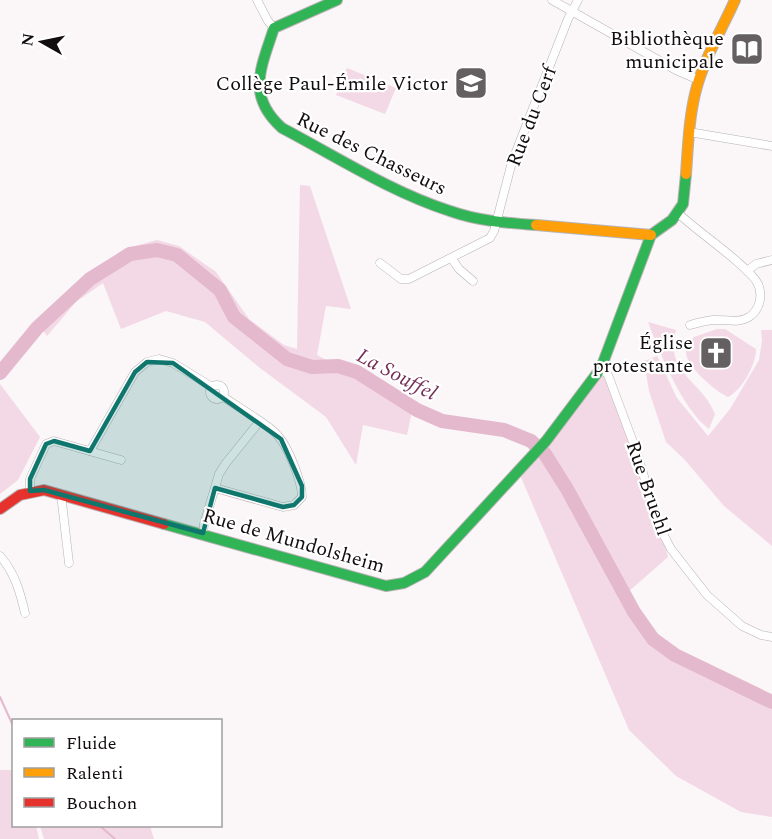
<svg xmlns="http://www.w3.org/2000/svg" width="772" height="839" font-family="Spectral,serif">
	<rect width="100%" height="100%" fill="#fbf6f8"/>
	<!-- green -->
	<g fill="#f3d9e5" fill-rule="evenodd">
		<polygon points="347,68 396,88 385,114 336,95"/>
		<polygon points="300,185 310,186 351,309 326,306 317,355 378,388 412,411 407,435 363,425 356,465 326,417 260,368 205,322 166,311 121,329 103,283 76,302 47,336 41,328 64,294 124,249 157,240 179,246 216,272 249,319 284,345 297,349"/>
		<path d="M 648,322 L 676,330 C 664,374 702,380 715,414 L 709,429 C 682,409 660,353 648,322 Z"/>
		<path d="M 717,329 L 725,329 L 756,349 C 756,365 742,390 728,397 C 716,392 683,364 686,350 C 687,345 691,340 694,337 ZM 722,336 L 730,342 L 709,366 L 704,360 Z"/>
		<polygon points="761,330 772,330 772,546 724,506 684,459 666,442 649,391 644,361 657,356 677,398 708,436 730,409 759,360 762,341"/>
		<polygon points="599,368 622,403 650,488 668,557 628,592 669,653 772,698 772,817 741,812 676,776 629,730 517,468"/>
		<polygon points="0,384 40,437 18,480 0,494"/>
		<polygon points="0,770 13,770 14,826 36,826 39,839 0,839"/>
		<polygon points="40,826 150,826 154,839 44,839"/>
	</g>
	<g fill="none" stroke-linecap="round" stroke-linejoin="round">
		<!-- stream -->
		<g stroke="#e4b8cd" stroke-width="2">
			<polyline points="0,697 14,728"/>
			<polyline points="100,826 115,839"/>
		</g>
		<!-- river -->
		<polyline stroke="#e4b8cd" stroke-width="14" points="0,373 37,328 90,279 130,254 157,250 177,255 220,290 234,317 287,359 312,367 338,366 357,372 417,410 442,421 504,430 531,441 545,454 567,489 634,612 653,639 675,655 772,702"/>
		<!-- street casing -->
		<g stroke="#b7b2b4" stroke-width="9">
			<g id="street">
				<polyline points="257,0 268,21 274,28"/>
				<polyline points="552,0 676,70 699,80"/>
				<polyline points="689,132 772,146"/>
				<path d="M 678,213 C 695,230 750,267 758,284 C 763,295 760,310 749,317 C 738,324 724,319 713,320 C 705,321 697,323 690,325"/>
				<polyline points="452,259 459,269 473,281"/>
				<polyline points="380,263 401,279 409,279 490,238 494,231 512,162 568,19 578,0"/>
				<polyline points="747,271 756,264 772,260"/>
				<polyline points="601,368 608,375 636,450 659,526 671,549 707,595 742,626 761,635 772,637"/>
				<circle cx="217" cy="392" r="7"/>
				<polyline points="90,451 135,372 147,362 159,359 173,363 212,387"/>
				<path d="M 215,488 L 283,507 L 294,505 L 302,497 C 302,482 289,449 279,437 C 274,430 267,426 260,421"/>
				<polyline points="30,491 30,479 46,444 54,441 121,460"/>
				<polyline points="61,494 69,563"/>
				<polyline points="203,533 204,524 219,474 226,463 260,421 222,396"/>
				<path d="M 0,556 C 15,573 20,592 25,613"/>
			</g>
		</g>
		<!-- fast casing -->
		<g stroke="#b7b2b4" stroke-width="12">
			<g id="fast">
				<path d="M 337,0 L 274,28 C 261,68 246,96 282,128 C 337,157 391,192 450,211 C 478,221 507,223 536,225"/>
				<polyline points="164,524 386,586 404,583 425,572 546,441 601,368 651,235 672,220 683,204 686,174"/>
			</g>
		</g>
		<!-- slow casing -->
		<g stroke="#b7b2b4" stroke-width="12">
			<g id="slow">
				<path d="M 686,174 C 688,146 689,117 696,90 C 704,59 722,29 735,0"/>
				<polyline points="536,225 651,235"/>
			</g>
		</g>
		<!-- jam casing -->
		<g stroke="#b7b2b4" stroke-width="12">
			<polyline id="jam" points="0,509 20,495 44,490 164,524"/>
		</g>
		<!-- street -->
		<use href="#street" stroke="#fefefe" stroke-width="8"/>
		<!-- fast -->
		<use href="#fast" stroke="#30b455" stroke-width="10"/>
		<!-- slow -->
		<use href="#slow" stroke="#ff9f0a" stroke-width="10"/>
		<!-- jam -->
		<use href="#jam" stroke="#e5322d" stroke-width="10"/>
	</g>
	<!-- marked area -->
	<path fill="#0f766e" fill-opacity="0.2" stroke="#0f766e" stroke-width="4.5" stroke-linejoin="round" d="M 147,362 L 173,363 L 281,439 L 302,486 L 302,497 L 294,505 L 283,507 L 215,488 L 203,533 L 44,490 L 30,491 L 30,479 L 46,444 L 54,441 L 90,451 L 135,372 Z"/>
	<!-- icons -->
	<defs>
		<g id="library-square" transform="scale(1.725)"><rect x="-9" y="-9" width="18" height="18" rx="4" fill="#645f61" stroke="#fff"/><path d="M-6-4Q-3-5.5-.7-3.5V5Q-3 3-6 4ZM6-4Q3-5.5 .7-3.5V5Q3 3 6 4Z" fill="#fff"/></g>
		<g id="school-square" transform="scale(1.725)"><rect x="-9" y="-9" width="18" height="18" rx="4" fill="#645f61" stroke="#fff"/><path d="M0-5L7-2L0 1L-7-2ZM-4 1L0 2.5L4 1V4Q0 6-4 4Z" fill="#fff"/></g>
		<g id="church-square" transform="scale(1.725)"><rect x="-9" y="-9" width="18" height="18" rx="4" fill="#645f61" stroke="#fff"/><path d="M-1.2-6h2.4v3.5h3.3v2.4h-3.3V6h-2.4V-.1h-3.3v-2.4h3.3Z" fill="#fff"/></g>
	</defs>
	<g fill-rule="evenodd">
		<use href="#library-square" x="747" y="49"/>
		<use href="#school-square" x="471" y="83"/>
		<use href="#church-square" x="716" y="353"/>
	</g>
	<g text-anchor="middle" stroke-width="4.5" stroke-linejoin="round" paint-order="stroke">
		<!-- poi labels -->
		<g font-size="20" fill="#120d0f" stroke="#fff" text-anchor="end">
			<text x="724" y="45">Bibliothèque<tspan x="724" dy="23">municipale</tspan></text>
			<text x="448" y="90">Collège Paul-Émile Victor</text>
			<text x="693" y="349">Église<tspan x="693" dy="23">protestante</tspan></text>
		</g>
		<!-- street labels -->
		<g font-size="20" fill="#120d0f" stroke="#fff">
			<text transform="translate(531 116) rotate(-69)" y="7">Rue du Cerf</text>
			<text transform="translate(372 153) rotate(26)" y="7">Rue des Chasseurs</text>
			<text transform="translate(649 488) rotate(71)" y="7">Rue Bruehl</text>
			<text transform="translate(294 540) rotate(16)" y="7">Rue de Mundolsheim</text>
		</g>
		<!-- water labels -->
		<g font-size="21" font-style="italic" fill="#752e56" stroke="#fff">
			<text transform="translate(397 374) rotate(28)" y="7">La Souffel</text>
		</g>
	</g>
	<!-- legend -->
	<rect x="12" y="719" width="210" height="108" fill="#ffffff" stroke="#a09e9f" stroke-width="1.5"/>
	<rect x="24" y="738" width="30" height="9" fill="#30b455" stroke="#a09e9f" stroke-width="1.5"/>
	<text x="66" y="749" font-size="18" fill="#120d0f">Fluide</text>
	<rect x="24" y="768" width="30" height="9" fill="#ff9f0a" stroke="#a09e9f" stroke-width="1.5"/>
	<text x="66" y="779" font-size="18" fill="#120d0f">Ralenti</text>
	<rect x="24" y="798" width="30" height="9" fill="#e5322d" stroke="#a09e9f" stroke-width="1.5"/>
	<text x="66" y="809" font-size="18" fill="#120d0f">Bouchon</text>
	<!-- north arrow -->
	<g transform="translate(42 42) rotate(279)" stroke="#ffffff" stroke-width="4.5" paint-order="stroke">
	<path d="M0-4.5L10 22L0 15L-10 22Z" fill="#120d0f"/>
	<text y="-9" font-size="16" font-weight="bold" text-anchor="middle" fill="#120d0f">N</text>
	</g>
</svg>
